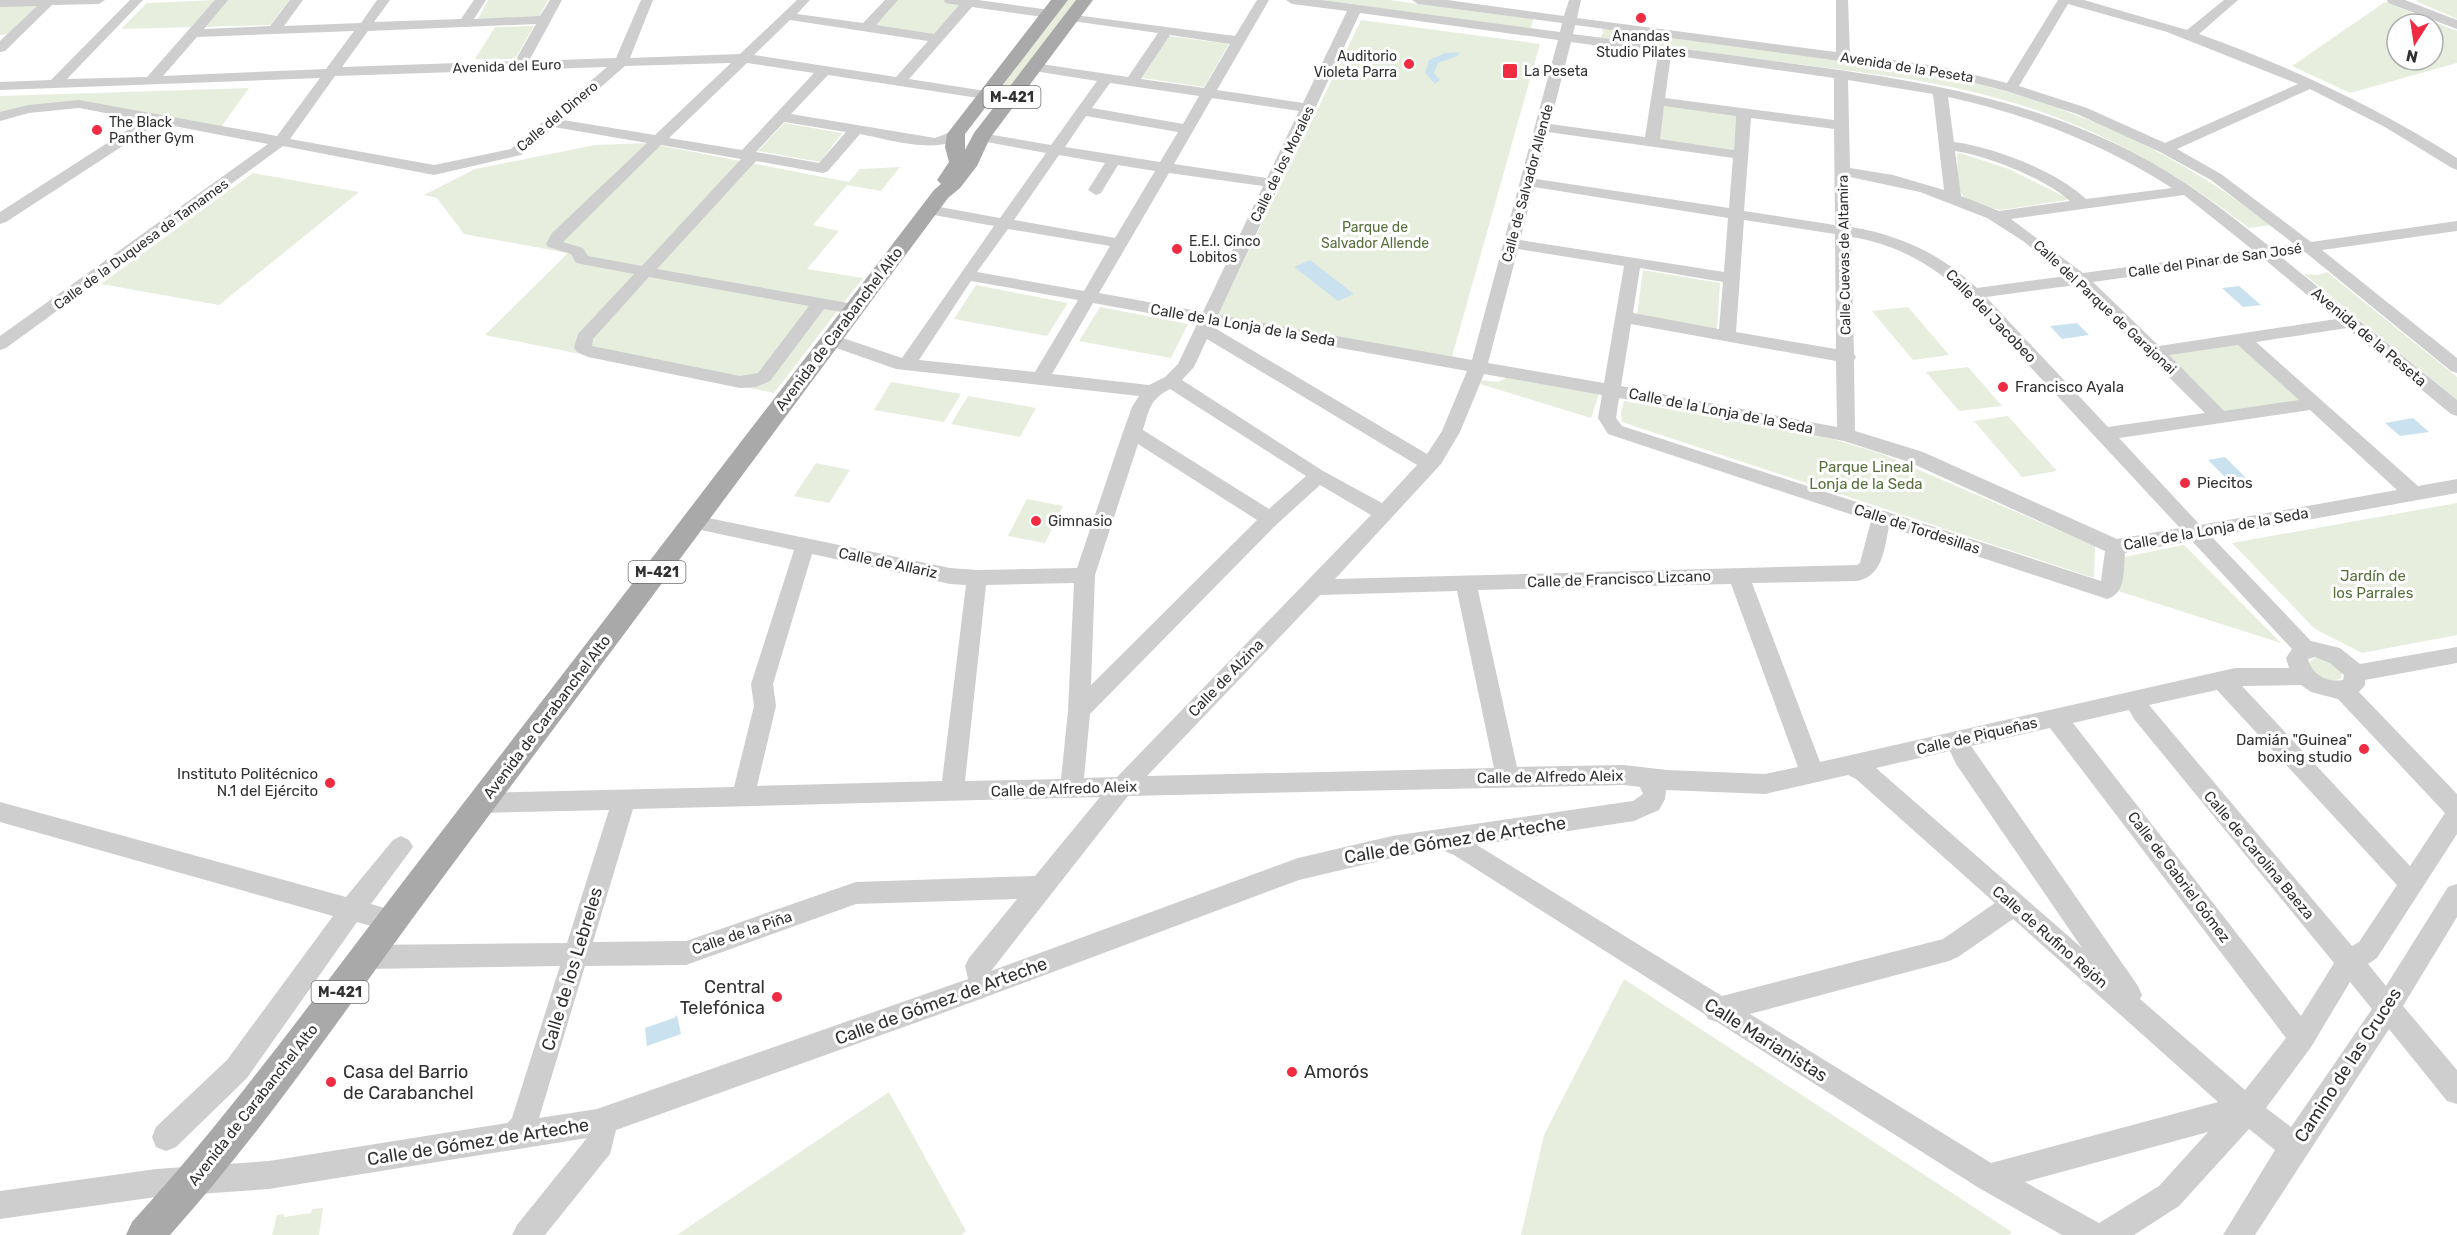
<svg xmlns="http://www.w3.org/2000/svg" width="2457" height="1235" font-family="Rubik,sans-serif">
	<rect width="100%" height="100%" fill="#fff"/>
	<!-- green -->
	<g fill="#e8eede" fill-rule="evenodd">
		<polygon points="215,0 290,0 270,25 121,29 147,3"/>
		<polygon points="488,0 548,0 539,17 478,19"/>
		<polygon points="892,0 950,0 968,3 937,38 866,28"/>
		<polygon points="1067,0 1078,0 1011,88 1001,87"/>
		<polygon points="1317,0 1389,0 1533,19 1531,29"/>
		<polygon points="2418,0 2457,0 2457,19 2416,1"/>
		<path d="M 2385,2 L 2457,31 L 2457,63 L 2350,93 L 2292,66 ZM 2397,24 L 2433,24 L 2433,60 L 2397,60 Z"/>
		<polygon points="39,5 9,34 0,35 0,6"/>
		<polygon points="1361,20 1540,44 1451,360 1217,316"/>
		<polygon points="534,26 515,59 475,59 495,27"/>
		<path d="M 1602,28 L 1907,69 C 2042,93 2161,139 2270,225 L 2249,228 C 2174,170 2092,124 2000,99 C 1938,81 1875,74 1812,66 C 1741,57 1670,47 1600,38 L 1603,33 Z"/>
		<polygon points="1169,36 1229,44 1204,87 1142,78"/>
		<polygon points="249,88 221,127 89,102 73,101 0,114 0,96"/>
		<polygon points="1664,105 1736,115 1734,150 1659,139"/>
		<polygon points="784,123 842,133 820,162 758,151"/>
		<polygon points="647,143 849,182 860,169 900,167 881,191 847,185 813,225 839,231 807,269 863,278 774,393 485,335 568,253 464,234 437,198 424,195 475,169 595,145"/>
		<path d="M 1960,153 L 2009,169 L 2067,198 L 2067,200 L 2001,210 C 1993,209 1964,201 1961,193 C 1956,183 1958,165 1957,154 Z"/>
		<polygon points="253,173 359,192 219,305 101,284"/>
		<polygon points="1643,270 1720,283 1717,329 1637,315"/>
		<polygon points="2327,272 2457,377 2457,400 2304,274 2318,275"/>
		<polygon points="976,285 1068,303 1047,336 954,319"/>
		<polygon points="1100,307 1188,324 1171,358 1079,341"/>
		<polygon points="1908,307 1949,355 1913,360 1872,311"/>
		<polygon points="2242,339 2313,404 2221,418 2154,352"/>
		<polygon points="1968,367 2002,406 1959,411 1926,372"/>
		<polygon points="1506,378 1599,394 1591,418 1480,384 1482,380 1498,382"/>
		<polygon points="891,382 961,394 944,422 874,410"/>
		<polygon points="968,396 1036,408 1020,437 951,424"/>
		<polygon points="1624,401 1833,439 1882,454 2095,546 2094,578 1622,422 1621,413"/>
		<polygon points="2008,416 2057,471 2022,477 1974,421"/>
		<polygon points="816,463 850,470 829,503 794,496"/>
		<polygon points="1027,499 1063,506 1045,543 1008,536"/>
		<polygon points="2457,503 2457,635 2362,653 2315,629 2232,543"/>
		<polygon points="2184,545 2281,643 2118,591 2119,558"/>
		<path d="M 2316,657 L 2326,659 L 2342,672 L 2341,678 C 2326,685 2316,675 2308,663 Z"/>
		<polygon points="1624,979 2012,1232 2009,1235 1521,1235 1544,1135"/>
		<polygon points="889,1092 966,1231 961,1235 677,1235"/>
		<polygon points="323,1208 319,1235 272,1235 277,1215 284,1214 284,1217 311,1213 312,1209"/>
	</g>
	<!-- water -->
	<g fill="#cae2ef">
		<polygon points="1460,52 1458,56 1438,63 1434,73 1440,80 1435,84 1425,73 1429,60 1445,53"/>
		<polygon points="1310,260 1354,294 1338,301 1294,267"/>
		<polygon points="2239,286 2261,305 2243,307 2222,288"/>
		<polygon points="2077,323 2089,335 2062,339 2050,326"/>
		<polygon points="2413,418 2429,432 2400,436 2385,423"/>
		<polygon points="2225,457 2248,480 2231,483 2208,460"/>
		<polygon points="677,1015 681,1034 647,1046 645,1028 674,1018"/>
	</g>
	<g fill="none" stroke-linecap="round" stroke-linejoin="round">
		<!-- minor -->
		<g fill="#cecece" fill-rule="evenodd">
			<polygon points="0,0 105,0 99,4 52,5 5,51 0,52 0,41 37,6 0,7"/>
			<path d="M 130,0 L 143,0 L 67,79 L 147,77 L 215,0 L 228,0 L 204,29 L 270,26 L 290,0 L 303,0 L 284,26 L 361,23 L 377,0 L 390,0 L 374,22 L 461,19 L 474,0 L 486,0 L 474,19 L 540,16 L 550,0 L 562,0 L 529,61 L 616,58 L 641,0 L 653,0 L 630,58 L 740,54 L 797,0 L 810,0 L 797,14 L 863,23 L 885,0 L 898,0 L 876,25 L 934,34 L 959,5 L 945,3 L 944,0 L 978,0 L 1050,10 L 1057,14 L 1050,18 L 972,7 L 909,79 L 1011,95 L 1016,96 L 1018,99 L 1016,102 L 1011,103 L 828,75 L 791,114 L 935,138 L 956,130 L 963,134 C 945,157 887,139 860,134 L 828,171 L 823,173 L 756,161 L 657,269 L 854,304 L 860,305 L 862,309 L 860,313 L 854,314 L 824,309 L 770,381 L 756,387 L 740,388 L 588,357 L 577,352 L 574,348 L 578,334 L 634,274 L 576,263 L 571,254 L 548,247 L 546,244 L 552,233 L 647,143 L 554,127 L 521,155 L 434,175 L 283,146 L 6,348 L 0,350 L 0,336 L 268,144 L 158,123 L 6,222 L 0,224 L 0,212 L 143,120 L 79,108 L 29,113 L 0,121 L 0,112 L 28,105 L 79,100 L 277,136 L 320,78 L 0,90 L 0,82 L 51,80 ZM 790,20 L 928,41 L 896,77 L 754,55 ZM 536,24 L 515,61 L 342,67 L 368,31 ZM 354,31 L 326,69 L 163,76 L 197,37 ZM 731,63 L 655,135 L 563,120 L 625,66 ZM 747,63 L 814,73 L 742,150 L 669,138 ZM 607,67 L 511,149 L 434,165 L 290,139 L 335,76 ZM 784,122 L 846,132 L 819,163 L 756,152 ZM 661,145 L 741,159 L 642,266 L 588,256 L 583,248 L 563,242 ZM 649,277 L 809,306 L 758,373 L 740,376 L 592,346 L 593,339 Z"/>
			<path d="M 1257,0 L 1269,0 L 1217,90 L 1303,103 L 1347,11 L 1292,4 L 1286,0 L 1321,0 L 1560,32 L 1562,23 L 1418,4 L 1412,0 L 1447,0 L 1564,16 L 1569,0 L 1581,0 L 1577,18 L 1836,52 L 1836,0 L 1848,0 L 1850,54 L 1943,67 L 2007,83 L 2058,0 L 2084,0 L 2187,30 L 2224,0 L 2238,0 L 2199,34 C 2289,66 2376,107 2457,158 L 2457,170 L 2452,168 L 2385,127 L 2310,89 L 2177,149 L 2221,174 L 2311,242 L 2457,221 L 2457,231 L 2322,250 L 2457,358 L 2457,373 L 2451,371 L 2305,252 L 2280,256 L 2457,400 L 2457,416 L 2451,414 L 2347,328 L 2256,342 L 2418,486 L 2457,479 L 2457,493 L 2212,537 L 2311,641 L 2340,648 L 2360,664 L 2457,647 L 2457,663 L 2365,680 L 2365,685 L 2359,692 L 2457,794 L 2457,834 L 2377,958 L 2368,964 L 2386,986 L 2448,887 L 2457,884 L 2457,917 L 2403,1006 L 2457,1070 L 2457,1104 L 2447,1101 L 2389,1029 L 2255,1235 L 2223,1235 L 2275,1150 L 2249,1129 L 2179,1206 L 2134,1235 L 2062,1235 L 1979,1188 L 1717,1022 L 1708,1019 L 1706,1015 L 1454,855 L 1442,850 L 1392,858 L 1299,880 L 940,1014 L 616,1130 L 610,1154 L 545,1235 L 512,1235 L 517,1225 L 587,1138 L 269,1189 L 156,1197 L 0,1219 L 0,1191 L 156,1169 L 269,1161 L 507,1123 L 512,1118 L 560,966 L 366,969 L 357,965 L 353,957 L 357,949 L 366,945 L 567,943 L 609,810 L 481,813 L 473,810 L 469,803 L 473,796 L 481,793 L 734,787 L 754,706 L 751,684 L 794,550 L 687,527 L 684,522 L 687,517 L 694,515 L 950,568 L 977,570 L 1077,568 L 1123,432 L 1132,407 L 1139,396 L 896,369 L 825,344 L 822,340 L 825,336 L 831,334 L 902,358 L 994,226 L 923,213 L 921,210 L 923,207 L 929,205 L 1000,218 L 1046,153 L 976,140 L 974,137 L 976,134 L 981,133 L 1051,145 L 1097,81 L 1034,71 L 1027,67 L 1029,64 L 1034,63 L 1128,77 L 1158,33 L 1072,21 L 1067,20 L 1065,17 L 1067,14 L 1235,36 ZM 2068,4 L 2167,32 L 2298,84 L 2165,143 L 2087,108 L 2019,86 ZM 1360,13 L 1558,40 L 1472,360 L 1218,315 ZM 1575,25 L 1943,75 L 2006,91 L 2077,114 L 2160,152 L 2211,180 L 2294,244 L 2270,247 C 2226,211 2183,178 2132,152 C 2022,96 1909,79 1788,63 C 1716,53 1645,44 1573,34 ZM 1170,35 L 1230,44 L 1204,88 L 1141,79 ZM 1571,42 L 1658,54 L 1645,137 L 1550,124 ZM 1671,55 L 1834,78 L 1834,120 L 1665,98 ZM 1848,80 L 1933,94 L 1944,190 L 1893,175 L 1850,168 ZM 1110,83 L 1199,96 L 1183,124 L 1092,108 ZM 1948,97 C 2027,114 2104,144 2172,188 L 2086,199 C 2057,171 1993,147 1954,142 ZM 1212,98 L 1299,111 L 1267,178 L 1174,164 ZM 1664,106 L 1736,116 L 1734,150 L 1660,139 ZM 1086,116 L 1178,132 L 1160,162 L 1065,147 ZM 1751,118 L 1834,129 L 1835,225 L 1744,211 ZM 1548,132 L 1733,158 L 1729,208 L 1536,179 ZM 1955,151 C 1988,156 2046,179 2070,201 L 1999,211 L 1961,196 ZM 1059,155 L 1105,163 L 1088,190 L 1096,195 L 1101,193 L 1118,165 L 1155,171 L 1115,238 L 1014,220 ZM 1169,173 L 1263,186 L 1203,312 L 1099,293 ZM 1850,177 L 1920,192 L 1987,218 L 2023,241 L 2066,276 L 1977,288 C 1941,254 1900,235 1851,227 ZM 1534,187 L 1728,218 L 1724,272 L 1520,240 ZM 2184,195 L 2253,250 L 2083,273 L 2011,219 ZM 1744,220 L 1835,234 L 1836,349 L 1736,332 ZM 1008,229 L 1110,246 L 1084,291 L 977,272 ZM 1851,237 C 1891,243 1924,260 1955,286 L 2180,528 L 2117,539 L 1923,452 L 1855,431 L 1854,360 L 1856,357 L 1854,354 ZM 1518,249 L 1624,266 L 1604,383 L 1488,363 ZM 2263,258 L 2336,319 L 2159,346 L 2093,282 ZM 1640,268 L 1723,282 L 1719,329 L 1633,313 ZM 971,281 L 1078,300 L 1035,372 L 919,360 ZM 2076,285 L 2205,413 L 2108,427 L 1986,297 ZM 1093,303 L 1198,322 L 1178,364 L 1165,377 L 1149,385 L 1052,374 ZM 1631,324 L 1836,361 L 1837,427 L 1621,386 ZM 1214,325 L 1467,371 L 1442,431 L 1427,454 L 1213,327 ZM 1207,339 L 1417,465 L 1382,503 L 1323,471 L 1182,380 L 1194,367 ZM 2238,345 L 2299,400 L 2224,411 L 2169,355 ZM 1484,374 L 1602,395 L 1598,418 L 1608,434 L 1871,521 L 1860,563 L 1857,565 L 1335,579 L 1441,464 L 1460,432 ZM 1170,389 L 1306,476 L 1269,509 L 1143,430 C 1149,410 1150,399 1170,389 ZM 1619,398 L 1844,441 L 1909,462 L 2105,551 L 2101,581 L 1622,426 L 1616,418 ZM 2310,410 L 2397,490 L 2200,525 L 2119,438 ZM 1138,444 L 1257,520 L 1091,685 L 1095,575 ZM 1320,485 L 1371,515 L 1117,777 L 1084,778 L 1090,714 L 1277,524 ZM 1889,527 L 2107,599 C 2127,593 2123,570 2125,553 L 2192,541 L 2292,649 L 2286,658 L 2289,668 L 2235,668 L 1820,762 L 1752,583 L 1857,581 C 1883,576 1884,549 1889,527 ZM 812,554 L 950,584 L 966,585 L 942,781 L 757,786 L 776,706 L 773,684 ZM 1074,583 L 1068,711 L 1061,779 L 965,781 L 986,585 ZM 1731,584 L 1798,767 L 1765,774 L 1667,770 L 1624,765 L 1517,767 L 1478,590 ZM 1457,591 L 1494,768 L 1147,776 L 1320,595 ZM 2315,657 L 2330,663 L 2344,675 L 2343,680 C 2328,683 2312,675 2308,659 ZM 2301,685 L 2311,692 L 2338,699 L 2445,813 L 2410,866 L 2242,686 ZM 2217,690 L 2397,885 L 2359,942 L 2352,946 L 2149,705 ZM 2129,710 L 2134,719 L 2334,963 L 2301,1016 L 2073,723 ZM 2050,728 L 2286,1038 L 2245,1090 L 2140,999 L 2142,995 L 2138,986 L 1971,746 ZM 1950,751 L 1956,764 L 2082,948 L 1876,768 ZM 1848,775 L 1856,779 L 1995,903 L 1943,939 L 1722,996 L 1477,845 L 1634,821 L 1659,810 L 1665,799 L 1666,790 L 1765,794 ZM 1624,785 L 1640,787 L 1643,794 L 1633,801 L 1392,836 L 1298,858 L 991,971 L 1128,796 ZM 1100,797 L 1035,876 L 856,882 L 686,941 L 593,942 L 633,809 ZM 1017,899 L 969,958 L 965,966 L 968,979 L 597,1109 L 539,1118 L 585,966 L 686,965 L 856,904 ZM 2013,919 L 2218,1102 L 1991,1163 L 1750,1014 L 1949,961 L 1958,957 ZM 2350,982 L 2372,1009 L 2291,1127 L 2266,1108 L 2311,1047 ZM 2208,1132 L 2159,1186 L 2099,1223 L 2025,1182 Z"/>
			<polygon points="2387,0 2405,0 2457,20 2457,29 2388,3"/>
			<polygon points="0,802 346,897 393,840 401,836 409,840 413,847 371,904 401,913 404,921 401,929 392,932 357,922 247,1078 176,1147 166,1151 156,1147 152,1137 156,1127 227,1060 333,916 0,822"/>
		</g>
		<!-- major -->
		<path fill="#a9a9a9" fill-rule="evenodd" d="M 1051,0 L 1068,0 L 965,134 L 965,150 L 974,133 L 1076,0 L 1093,0 L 990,138 L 977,166 L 960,188 L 948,198 L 884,284 C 736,484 587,684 438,884 C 350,1002 269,1125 170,1235 L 126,1235 L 132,1222 C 237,1107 327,980 422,857 C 593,635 764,412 934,190 L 941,184 L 937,180 L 949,162 L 945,147 L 947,134 Z"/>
	</g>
	<!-- markers -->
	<g fill="#ef2c42" stroke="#fff" stroke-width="2">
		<circle cx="1641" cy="18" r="6"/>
		<circle cx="1409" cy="64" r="6"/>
		<rect x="1502" y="63" width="16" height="16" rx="3"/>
		<circle cx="97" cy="130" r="6"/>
		<circle cx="1177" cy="249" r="6"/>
		<circle cx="2003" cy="387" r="6"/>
		<circle cx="2185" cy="483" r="6"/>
		<circle cx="1036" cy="521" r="6"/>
		<circle cx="2364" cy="749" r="6"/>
		<circle cx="330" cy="783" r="6"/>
		<circle cx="777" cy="997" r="6"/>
		<circle cx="1292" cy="1072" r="6"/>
		<circle cx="331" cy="1082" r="6"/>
	</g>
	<g text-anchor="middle" stroke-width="6" stroke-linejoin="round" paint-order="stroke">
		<!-- far-poi labels -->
		<g font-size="14" fill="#313131" stroke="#fff" text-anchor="start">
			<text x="1641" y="41" text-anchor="middle">Anandas<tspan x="1641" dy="16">Studio Pilates</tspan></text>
			<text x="1397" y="61" text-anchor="end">Auditorio<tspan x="1397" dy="16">Violeta Parra</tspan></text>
			<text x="1524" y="76">La Peseta</text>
			<text x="109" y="127">The Black<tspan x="109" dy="16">Panther Gym</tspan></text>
			<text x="1189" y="246">E.E.I. Cinco<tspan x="1189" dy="16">Lobitos</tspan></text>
		</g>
		<!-- far-street labels -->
		<g font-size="14" fill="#313131" stroke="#fff">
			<text transform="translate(507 66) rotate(-2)" y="5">Avenida del Euro</text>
			<text transform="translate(1907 67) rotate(9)" y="5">Avenida de la Peseta</text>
			<text transform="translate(557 116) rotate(-40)" y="5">Calle del Dinero</text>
			<text transform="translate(1282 164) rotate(-64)" y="5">Calle de los Morales</text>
			<text transform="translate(1527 183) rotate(-75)" y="5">Calle de Salvador Allende</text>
			<text transform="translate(141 244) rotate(-36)" y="5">Calle de la Duquesa de Tamames</text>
			<text transform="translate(1844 255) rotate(-91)" y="5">Calle Cuevas de Altamira</text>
			<text transform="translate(2215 260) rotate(-8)" y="5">Calle del Pinar de San José</text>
			<text transform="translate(2105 307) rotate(43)" y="5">Calle del Parque de Garajonai</text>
		</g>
		<!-- shield labels -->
		<g fill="#fff" stroke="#6f6f6f" stroke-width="1.5">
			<rect x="983.5" y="86" width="57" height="22" rx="4.5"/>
			<rect x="628.5" y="561" width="57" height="22" rx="4.5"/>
			<rect x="311.5" y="981" width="57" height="22" rx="4.5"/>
		</g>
		<g font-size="14" font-weight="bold" fill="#313131">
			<text x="1012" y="102">M-421</text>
			<text x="657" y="577">M-421</text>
			<text x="340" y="997">M-421</text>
		</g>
		<!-- far-park labels -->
		<g font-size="14" fill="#56703b" stroke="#fff">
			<text x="1375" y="232">Parque de<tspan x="1375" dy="16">Salvador Allende</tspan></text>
		</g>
		<!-- street labels -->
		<g font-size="15" fill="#313131" stroke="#fff">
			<text transform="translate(1991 316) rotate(46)" y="5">Calle del Jacobeo</text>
			<text transform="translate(1243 325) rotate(10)" y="5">Calle de la Lonja de la Seda</text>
			<text transform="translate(839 329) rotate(-53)" y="5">Avenida de Carabanchel Alto</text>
			<text transform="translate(2369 337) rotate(40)" y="5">Avenida de la Peseta</text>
			<text transform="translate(1721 411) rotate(11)" y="5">Calle de la Lonja de la Seda</text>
			<text transform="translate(1917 529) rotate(18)" y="5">Calle de Tordesillas</text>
			<text transform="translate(2216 529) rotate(-10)" y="5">Calle de la Lonja de la Seda</text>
			<text transform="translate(888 563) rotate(12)" y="5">Calle de Allariz</text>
			<text transform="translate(1619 579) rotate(-2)" y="5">Calle de Francisco Lizcano</text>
			<text transform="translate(1226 678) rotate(-46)" y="5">Calle de Alzina</text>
			<text transform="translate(547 717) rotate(-53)" y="5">Avenida de Carabanchel Alto</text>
			<text transform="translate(1977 736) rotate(-13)" y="5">Calle de Piqueñas</text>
			<text transform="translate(1550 777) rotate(-1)" y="5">Calle de Alfredo Aleix</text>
			<text transform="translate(1064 789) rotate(-2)" y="5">Calle de Alfredo Aleix</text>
			<text transform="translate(2259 855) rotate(50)" y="5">Calle de Carolina Baeza</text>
			<text transform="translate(2179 877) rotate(53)" y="5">Calle de Gabriel Gómez</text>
			<text transform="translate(742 933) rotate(-19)" y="5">Calle de la Piña</text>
			<text transform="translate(2050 937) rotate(41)" y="5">Calle de Rufino Rejón</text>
			<text transform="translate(253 1105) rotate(-52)" y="5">Avenida de Carabanchel Alto</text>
		</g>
		<!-- poi labels -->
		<g font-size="15" fill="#313131" stroke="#fff" text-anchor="start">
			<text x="2015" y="392">Francisco Ayala</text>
			<text x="2197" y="488">Piecitos</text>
			<text x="1048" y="526">Gimnasio</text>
			<text x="2352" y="745" text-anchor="end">Damián "Guinea"<tspan x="2352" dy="17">boxing studio</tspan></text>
			<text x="318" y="779" text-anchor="end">Instituto Politécnico<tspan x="318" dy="17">N.1 del Ejército</tspan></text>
		</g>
		<!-- park labels -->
		<g font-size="15" fill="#56703b" stroke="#fff">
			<text x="1866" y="472">Parque Lineal<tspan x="1866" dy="17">Lonja de la Seda</tspan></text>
			<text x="2373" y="581">Jardín de<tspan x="2373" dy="17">los Parrales</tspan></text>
		</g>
		<!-- near-street labels -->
		<g font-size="18" fill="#313131" stroke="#fff">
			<text transform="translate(1455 840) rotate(-9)" y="6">Calle de Gómez de Arteche</text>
			<text transform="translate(572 969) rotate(-73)" y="6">Calle de los Lebreles</text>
			<text transform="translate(941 1001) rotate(-20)" y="6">Calle de Gómez de Arteche</text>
			<text transform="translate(1766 1040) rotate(32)" y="6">Calle Marianistas</text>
			<text transform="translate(2348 1065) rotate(-57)" y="6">Camino de las Cruces</text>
			<text transform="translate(478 1142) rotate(-9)" y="6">Calle de Gómez de Arteche</text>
		</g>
		<!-- near-poi labels -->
		<g font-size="18" fill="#313131" stroke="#fff" text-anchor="start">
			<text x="765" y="993" text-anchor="end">Central<tspan x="765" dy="21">Telefónica</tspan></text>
			<text x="343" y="1078">Casa del Barrio<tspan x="343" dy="21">de Carabanchel</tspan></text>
			<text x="1304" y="1078">Amorós</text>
		</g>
	</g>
	<!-- north arrow -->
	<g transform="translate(2415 42) rotate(192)"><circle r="28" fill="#ffffff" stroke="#adadad" stroke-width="1.5"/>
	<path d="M0-4.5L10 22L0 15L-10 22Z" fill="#ef2c42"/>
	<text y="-9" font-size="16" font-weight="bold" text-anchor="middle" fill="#313131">N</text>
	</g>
</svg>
